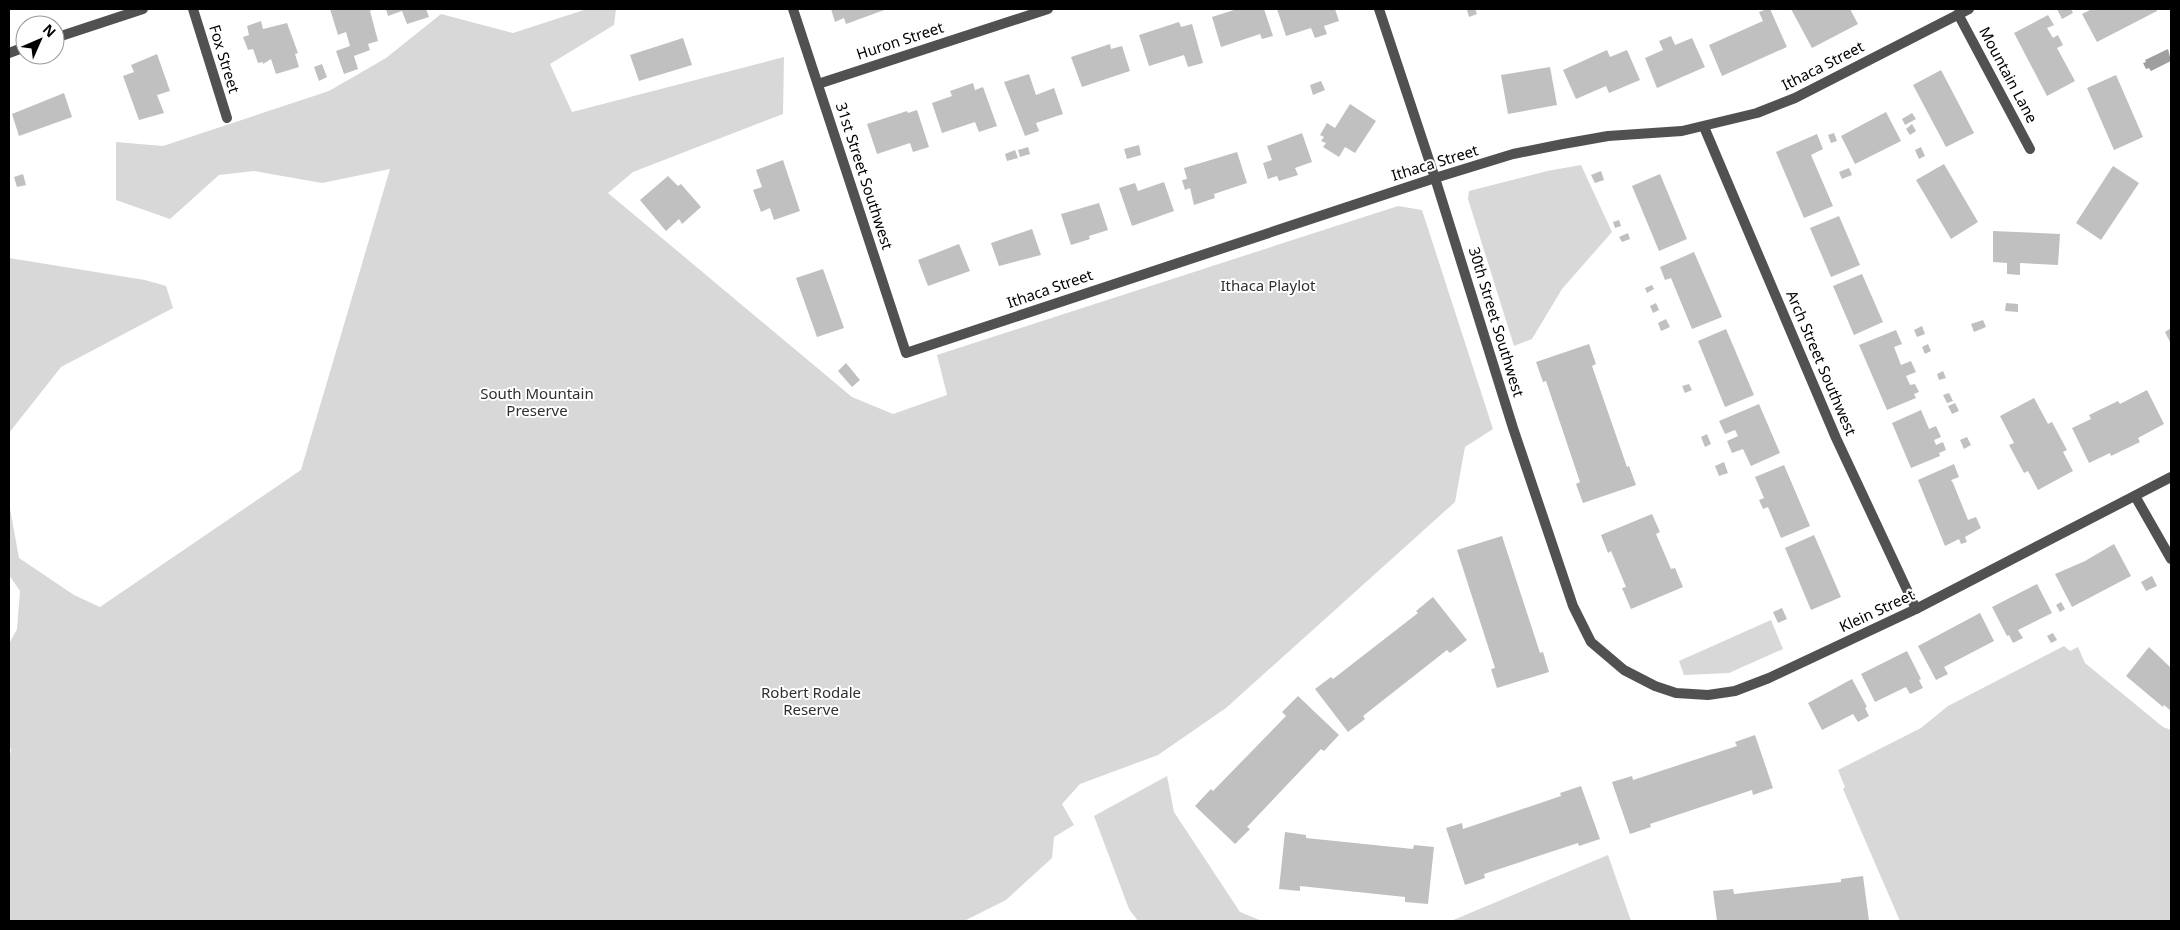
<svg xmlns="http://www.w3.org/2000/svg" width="2180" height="930" font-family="'Noto Sans',sans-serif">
	<rect width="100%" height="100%" fill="#fff"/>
	<!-- green -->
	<g fill="#d8d8d8">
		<polygon points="587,9 616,9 614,25 550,64 572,112 784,57 783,114 633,172 608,193 852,397 893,414 947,395 937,355 1398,206 1422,210 1493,429 1465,447 1455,502 1226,708 1158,755 1080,784 1062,804 1074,825 1054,837 1052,858 1006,900 964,921 9,921 9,763 11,749 9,747 9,644 17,629 20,591 9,575 9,503 19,558 74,595 100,607 301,470 390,169 322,183 254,171 219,175 170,219 116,200 116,142 163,146 329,91 386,58 441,14 513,33"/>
		<polygon points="1581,165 1612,232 1562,289 1532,339 1514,346 1468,199 1469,191 1547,171"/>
		<polygon points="9,258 145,280 166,286 173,308 61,367 9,433"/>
		<polygon points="1771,620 1783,649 1729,673 1684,675 1679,661"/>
		<polygon points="2064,646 2070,651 2078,647 2085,663 2163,727 2171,730 2171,921 1900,921 1843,789 1845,787 1838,770 1921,728 1948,706"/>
		<polygon points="1167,776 1174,812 1240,912 1262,921 1138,921 1129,909 1094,816"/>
		<polygon points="1608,855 1631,921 1451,921"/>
	</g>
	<!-- water -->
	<polygon fill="#9f9f9f" points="2168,49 2171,61 2151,71 2149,68 2146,69 2143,63 2146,62 2145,60"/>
	<!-- building -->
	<g fill="#c0c0c0">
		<polygon points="330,9 374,9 370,11 378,41 368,44 370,50 354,56 358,69 344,74 336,51 350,46 346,32 338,35"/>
		<polygon points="386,9 426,9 429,17 407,24 402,11 388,16"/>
		<polygon points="831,9 887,9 846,24 844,18 835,22"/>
		<polygon points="1237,9 1264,9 1273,36 1262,39 1260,34 1221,47 1212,17"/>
		<polygon points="1277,9 1335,9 1339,21 1324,26 1327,34 1315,38 1311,28 1286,36"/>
		<polygon points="1471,9 1475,9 1477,14 1469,17 1467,10"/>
		<polygon points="1767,9 1770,9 1787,47 1722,76 1709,45 1763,21 1759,12"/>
		<polygon points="1791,9 1850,9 1858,24 1812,48"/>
		<polygon points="2057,9 2071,9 2073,13 2062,19"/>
		<polygon points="2092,9 2156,9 2157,11 2097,42 2082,14"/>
		<polygon points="2048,15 2054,25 2047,28 2053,38 2058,35 2063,45 2057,48 2075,81 2047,96 2014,33"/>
		<polygon points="261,21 263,29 287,23 298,53 295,54 299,67 276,74 271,59 263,64 263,62 258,63 253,49 248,50 243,37 249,35 247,26"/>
		<polygon points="1179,22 1181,27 1192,24 1203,63 1188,67 1184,55 1149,66 1139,35"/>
		<polygon points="1671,36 1675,45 1692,38 1705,67 1657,88 1645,58 1663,50 1659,41"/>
		<polygon points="683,38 692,65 639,81 630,55"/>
		<polygon points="1110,44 1111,49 1122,46 1130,71 1082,87 1071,57"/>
		<polygon points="1607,50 1610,57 1627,50 1640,80 1609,93 1606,86 1576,99 1563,70"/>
		<polygon points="157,54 170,91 157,95 164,113 139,120 123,76 134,72 131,65"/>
		<polygon points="322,64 327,77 319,81 314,67"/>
		<polygon points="1550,67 1557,105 1508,114 1501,75"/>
		<polygon points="1941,70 1974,133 1946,147 1913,85"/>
		<polygon points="1029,74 1036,95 1054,88 1063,114 1036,123 1039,131 1025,136 1004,82"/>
		<polygon points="2116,75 2143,137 2114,150 2087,88"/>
		<polygon points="1321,81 1325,90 1313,95 1310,85"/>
		<polygon points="973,83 975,90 983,87 997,126 979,132 975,122 942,133 932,103 952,96 950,91"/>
		<polygon points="64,93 72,117 19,136 12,114"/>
		<polygon points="1350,104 1376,121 1355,153 1345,147 1339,157 1323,147 1326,143 1321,141 1324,137 1320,135 1327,123 1335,128"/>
		<polygon points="917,110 929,147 913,152 910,143 877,154 867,124 907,111 908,113"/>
		<polygon points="1886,112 1901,141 1855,164 1841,136"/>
		<polygon points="1912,113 1916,119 1905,125 1902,119"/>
		<polygon points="1912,124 1916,131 1910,135 1906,129"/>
		<polygon points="1302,133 1312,162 1295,168 1298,175 1279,181 1277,176 1268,179 1263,163 1272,160 1267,146"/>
		<polygon points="1834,133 1837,141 1831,143 1828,135"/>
		<polygon points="1817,134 1823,149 1811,155 1833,206 1804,218 1776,152"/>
		<polygon points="1139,145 1141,155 1127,159 1124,149"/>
		<polygon points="1028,147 1030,154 1020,157 1018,150"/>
		<polygon points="1921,147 1925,156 1919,159 1915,150"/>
		<polygon points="1015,150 1018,158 1007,161 1005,154"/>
		<polygon points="1237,152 1247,183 1214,194 1215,198 1194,205 1190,188 1185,190 1182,180 1187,179 1184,168"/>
		<polygon points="783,160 800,211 774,220 770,208 761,212 753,190 762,187 756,170"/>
		<polygon points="1944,164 1978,222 1951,239 1916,180"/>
		<polygon points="2113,166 2139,183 2101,240 2076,223"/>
		<polygon points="1849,168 1852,175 1842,179 1839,172"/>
		<polygon points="1601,171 1604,180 1595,183 1591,175"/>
		<polygon points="23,174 26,185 17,187 14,177"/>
		<polygon points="1660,174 1687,239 1659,251 1632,186"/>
		<polygon points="668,176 678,186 681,184 701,207 682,224 679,219 666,231 640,200"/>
		<polygon points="1164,182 1174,211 1132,226 1119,188 1135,183 1138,191"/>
		<polygon points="1099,203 1108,230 1089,236 1090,239 1071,245 1061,214"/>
		<polygon points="1839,216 1860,265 1831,277 1810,228"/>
		<polygon points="1619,220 1621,226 1615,228 1613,222"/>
		<polygon points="1032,229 1041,255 999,266 991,243"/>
		<polygon points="1993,231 2060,234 2058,265 2020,263 2020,275 2007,274 2007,263 1993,262"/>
		<polygon points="1628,233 1630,239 1622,242 1619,237"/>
		<polygon points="959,244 970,271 928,286 918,260"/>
		<polygon points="1694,252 1722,317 1692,329 1671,278 1665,280 1660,267"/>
		<polygon points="823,269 844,328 817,337 796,278"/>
		<polygon points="1862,274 1883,322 1854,335 1833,286"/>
		<polygon points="1652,285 1654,289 1647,293 1645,288"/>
		<polygon points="1656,303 1659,310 1653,313 1650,306"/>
		<polygon points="2006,303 2018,304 2018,312 2005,311"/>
		<polygon points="1666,319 1670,327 1661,331 1658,323"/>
		<polygon points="1983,320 1986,327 1974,332 1971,324"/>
		<polygon points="1922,326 1925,334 1917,337 1914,330"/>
		<polygon points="2171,328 2171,344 2165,332"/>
		<polygon points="1726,329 1754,395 1725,407 1698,341"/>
		<polygon points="1896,330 1902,344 1894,347 1901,365 1911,361 1916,372 1906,376 1910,385 1915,384 1919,392 1914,394 1916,398 1887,410 1859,345"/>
		<polygon points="1589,344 1596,364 1592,366 1627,467 1629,466 1636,485 1583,503 1576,484 1580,482 1546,381 1543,382 1536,362"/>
		<polygon points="1928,344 1931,351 1925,354 1922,347"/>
		<polygon points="846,363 860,380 852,387 838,371"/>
		<polygon points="1943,371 1946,378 1939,380 1937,374"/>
		<polygon points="1689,384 1692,390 1685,393 1682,386"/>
		<polygon points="2147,390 2164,424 2138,438 2140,442 2111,456 2110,453 2089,463 2072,428 2091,419 2089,415 2118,401 2120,404"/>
		<polygon points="1949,393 1953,401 1947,403 1943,395"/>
		<polygon points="2034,398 2048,424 2052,422 2067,450 2063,452 2073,471 2038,490 2028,471 2024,473 2009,445 2014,443 2000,416"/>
		<polygon points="1955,403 1959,411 1952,414 1948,406"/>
		<polygon points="1759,404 1780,453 1751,466 1743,449 1732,453 1727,441 1738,436 1735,430 1725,434 1719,421"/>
		<polygon points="1921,410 1929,429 1936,426 1941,437 1934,440 1936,445 1943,442 1946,450 1939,453 1940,456 1911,468 1892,423"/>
		<polygon points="1707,434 1711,444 1705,447 1701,437"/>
		<polygon points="1967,437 1971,445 1964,449 1960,440"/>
		<polygon points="1724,462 1728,473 1719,476 1715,466"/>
		<polygon points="1954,464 1959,477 1951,480 1953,483 1968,520 1976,517 1981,528 1965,537 1967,542 1961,544 1959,539 1945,546 1918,480"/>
		<polygon points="1784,465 1810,526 1781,538 1768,507 1763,509 1759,500 1764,498 1755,477"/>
		<polygon points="1652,514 1660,532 1656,534 1671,569 1675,568 1683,587 1631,609 1622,588 1626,587 1611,551 1608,553 1601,535"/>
		<polygon points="1814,535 1841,597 1811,610 1785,548"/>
		<polygon points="1502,536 1540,653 1543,652 1549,672 1497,688 1491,669 1495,668 1457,550"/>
		<polygon points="2114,544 2131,576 2072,607 2055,574 2085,561"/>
		<polygon points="2152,576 2157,586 2146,591 2141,582"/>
		<polygon points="2037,584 2052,613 2018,630 2023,638 2013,643 2009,635 2007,636 1992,607"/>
		<polygon points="1433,597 1467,640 1450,653 1447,650 1363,716 1365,719 1348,732 1315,689 1331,677 1333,679 1418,613 1416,611"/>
		<polygon points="2061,602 2065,609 2060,612 2056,605"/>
		<polygon points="1782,608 1787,619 1778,623 1773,612"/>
		<polygon points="1980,613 1994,641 1944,667 1948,674 1936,680 1918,646"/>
		<polygon points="2053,633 2057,640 2051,643 2047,636"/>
		<polygon points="2149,647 2171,668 2171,711 2164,705 2163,707 2126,676"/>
		<polygon points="1907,651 1921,679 1919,680 1923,688 1910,694 1906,687 1875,702 1861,674"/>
		<polygon points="1852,679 1867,707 1865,708 1869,716 1858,722 1853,714 1822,730 1808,703"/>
		<polygon points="1298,696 1339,735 1324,751 1321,749 1247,827 1250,829 1235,844 1195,806 1211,789 1213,791 1286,716 1282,712"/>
		<polygon points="1755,735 1773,788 1753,795 1752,790 1650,824 1651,827 1630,834 1612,782 1632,776 1633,780 1737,746 1735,742"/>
		<polygon points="1581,786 1600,839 1579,846 1578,843 1484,874 1485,878 1465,885 1446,828 1462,823 1463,829 1561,796 1560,793"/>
		<polygon points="1285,832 1306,835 1306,838 1413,849 1414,845 1434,847 1428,904 1405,902 1405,897 1300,886 1300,891 1279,889"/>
		<polygon points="1863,876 1869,921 1717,921 1713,891 1733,889 1734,894 1841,882 1841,879"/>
	</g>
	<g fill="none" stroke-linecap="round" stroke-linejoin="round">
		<!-- street -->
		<g stroke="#515151" stroke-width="10">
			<polyline points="193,9 227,118"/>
			<polyline points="793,9 906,353 1435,178 1513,154 1563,144 1608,136 1682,131 1757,113 1795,98 1969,9"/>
			<polyline points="1379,9 1435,178 1513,428 1573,606 1591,642 1624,670 1655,686 1676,693 1708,695 1735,691 1769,678 1916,609 2171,477"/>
			<polyline points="1958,14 2030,149"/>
			<polyline points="55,38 143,9"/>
			<polyline points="9,53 25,47"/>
			<polyline points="818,84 1048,9"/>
			<polyline points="1704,127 1836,438 1916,609"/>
			<polyline points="2135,496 2171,559"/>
		</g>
	</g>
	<g text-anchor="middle" stroke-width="4" stroke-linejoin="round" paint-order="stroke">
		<!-- street labels -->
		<g font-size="15" fill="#000" stroke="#fff">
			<text transform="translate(900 41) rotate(-18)" y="5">Huron Street</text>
			<text transform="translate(224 59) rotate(73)" y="5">Fox Street</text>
			<text transform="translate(1823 66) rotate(-27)" y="5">Ithaca Street</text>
			<text transform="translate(2008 75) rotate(62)" y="5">Mountain Lane</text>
			<text transform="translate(1435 163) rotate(-17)" y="5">Ithaca Street</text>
			<text transform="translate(864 176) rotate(72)" y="5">31st Street Southwest</text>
			<text transform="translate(1050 289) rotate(-19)" y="5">Ithaca Street</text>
			<text transform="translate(1496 322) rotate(73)" y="5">30th Street Southwest</text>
			<text transform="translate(1821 363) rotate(67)" y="5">Arch Street Southwest</text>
			<text transform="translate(1877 611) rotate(-25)" y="5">Klein Street</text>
		</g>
		<!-- park labels -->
		<g font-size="15" fill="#2f2f2f" stroke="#fff">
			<text x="1268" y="291">Ithaca Playlot</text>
			<text x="537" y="399">South Mountain<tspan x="537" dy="17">Preserve</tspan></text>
			<text x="811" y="698">Robert Rodale<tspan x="811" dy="17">Reserve</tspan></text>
		</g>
	</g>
	<!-- border -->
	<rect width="2180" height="930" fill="none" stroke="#000000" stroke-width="20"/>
	<!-- north arrow -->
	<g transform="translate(40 40) rotate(45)"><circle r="24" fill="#ffffff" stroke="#999999"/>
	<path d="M0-4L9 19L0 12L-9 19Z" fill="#000000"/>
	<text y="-8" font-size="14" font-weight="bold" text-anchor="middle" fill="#000000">N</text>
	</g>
</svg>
